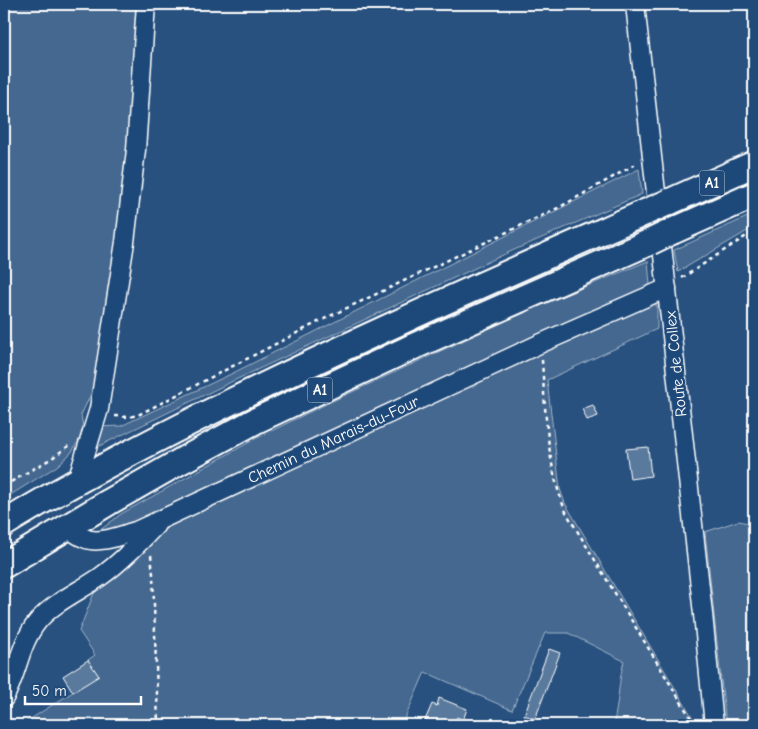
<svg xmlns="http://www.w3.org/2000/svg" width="758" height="729" font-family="'Comic Neue',sans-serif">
	<rect width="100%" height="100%" fill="#28517f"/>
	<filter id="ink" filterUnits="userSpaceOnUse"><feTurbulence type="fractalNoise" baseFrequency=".02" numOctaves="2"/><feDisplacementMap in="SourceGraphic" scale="10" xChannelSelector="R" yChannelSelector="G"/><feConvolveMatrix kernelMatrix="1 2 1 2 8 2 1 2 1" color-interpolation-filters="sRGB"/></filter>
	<g filter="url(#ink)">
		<!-- green -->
		<g fill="#446890" stroke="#a2b4c8">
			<polygon points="4,4 136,4 129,162 93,390 81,415 84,432 71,453 57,466 4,499"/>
			<polygon points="639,169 642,194 505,254 233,381 95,448 99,427 121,426 231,374"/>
			<polygon points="754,214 754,227 678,272 674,250"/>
			<polygon points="648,261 650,285 133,524 99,531 121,514 255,439 324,405 529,310"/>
			<path d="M 651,304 L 657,305 L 657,329 L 547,380 L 560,489 L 565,503 L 697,725 L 613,725 C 619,704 618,682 624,661 L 568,633 L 545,633 L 512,710 L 425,672 L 402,725 L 21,725 L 98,676 L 88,660 L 95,655 L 79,631 L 94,593 L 142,552 L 147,544 L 149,547 L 161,531 L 294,464 L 637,306 Z"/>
			<polygon points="738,521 754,524 754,725 726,725 705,532"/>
		</g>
		<!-- building -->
		<g fill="#5a7a9d" stroke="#fff">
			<polygon points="593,405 598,416 587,420 582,409"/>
			<polygon points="648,447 651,476 630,479 626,449"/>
			<polygon points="549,649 560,653 535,719 524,715"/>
			<polygon points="88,660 99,676 73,692 63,676"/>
			<polygon points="439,698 467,709 463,720 457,717 453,725 423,725 432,704 437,706"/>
		</g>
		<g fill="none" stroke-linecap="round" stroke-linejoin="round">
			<!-- minor casing -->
			<g stroke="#fff" stroke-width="21">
				<g id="minor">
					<polyline points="635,4 703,614 714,725"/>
					<polyline points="77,481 99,409 125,242 136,150 146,4"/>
					<path d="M 67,527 C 72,531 78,536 84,538 C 99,545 121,535 136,531 L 537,345 L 667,288"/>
					<path d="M 4,698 C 18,673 19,644 38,621 C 54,602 80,591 100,577 C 121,562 139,543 156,525"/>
				</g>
			</g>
			<!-- highway casing -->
			<g stroke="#fff" stroke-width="29">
				<g id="highway">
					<polyline points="669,202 754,164"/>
					<polyline points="673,231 754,195"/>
					<path d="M 4,524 C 67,485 133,451 200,417 C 346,344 497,278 646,212"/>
					<polyline points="4,565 109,502 181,461 255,421 408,349 650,242"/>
				</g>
			</g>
			<!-- path -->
			<g stroke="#fff" stroke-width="2.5" stroke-dasharray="4 4" stroke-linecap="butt">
				<polyline points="682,278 754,231"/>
				<path d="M 542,360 C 545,408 547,471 567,514 L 695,725"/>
				<polyline points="115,416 128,417 138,415 328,317 560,207 636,164"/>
				<polyline points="4,486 52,458 70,445"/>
				<polyline points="151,555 153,574 158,725"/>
			</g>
			<!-- minor -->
			<use href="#minor" stroke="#1f4a7a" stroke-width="18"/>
			<!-- highway -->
			<use href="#highway" stroke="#1f4a7a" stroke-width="25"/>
			<!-- highway-bridge casing -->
			<g stroke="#fff" stroke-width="29" stroke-linecap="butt">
				<g id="highway-bridge">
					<polyline points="646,212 669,202"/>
					<polyline points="650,242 673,231"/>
				</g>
			</g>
			<!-- highway-bridge -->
			<use href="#highway-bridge" stroke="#1f4a7a" stroke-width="25"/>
		</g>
	</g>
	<g text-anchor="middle" stroke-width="4.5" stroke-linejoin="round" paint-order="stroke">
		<!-- shield labels -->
		<g fill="#1f4a7a" stroke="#bcc9d7" stroke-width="1">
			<rect x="699.5" y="170.5" width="25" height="25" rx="4"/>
			<rect x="307.5" y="377.5" width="25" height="25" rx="4"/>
		</g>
		<g font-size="15" font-weight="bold" fill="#fff">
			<text x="712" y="188">A1</text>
			<text x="320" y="395">A1</text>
		</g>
		<!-- street labels -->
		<g font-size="16" fill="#fff" stroke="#1f4a7a">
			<text transform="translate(675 364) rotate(-96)" y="6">Route de Collex</text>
			<text transform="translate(333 439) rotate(-25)" y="6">Chemin du Marais-du-Four</text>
		</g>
	</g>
	<!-- margin -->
	<rect width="758" height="729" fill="none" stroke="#1f4a7a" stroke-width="20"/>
	<rect x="10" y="10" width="738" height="709" fill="none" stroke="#fff" stroke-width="2" filter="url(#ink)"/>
	<!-- scale -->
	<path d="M25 696v8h116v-8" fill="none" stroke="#ffffff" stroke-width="2.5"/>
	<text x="32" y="696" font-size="15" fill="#ffffff" stroke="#1f4a7a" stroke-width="4" paint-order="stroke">50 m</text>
</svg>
